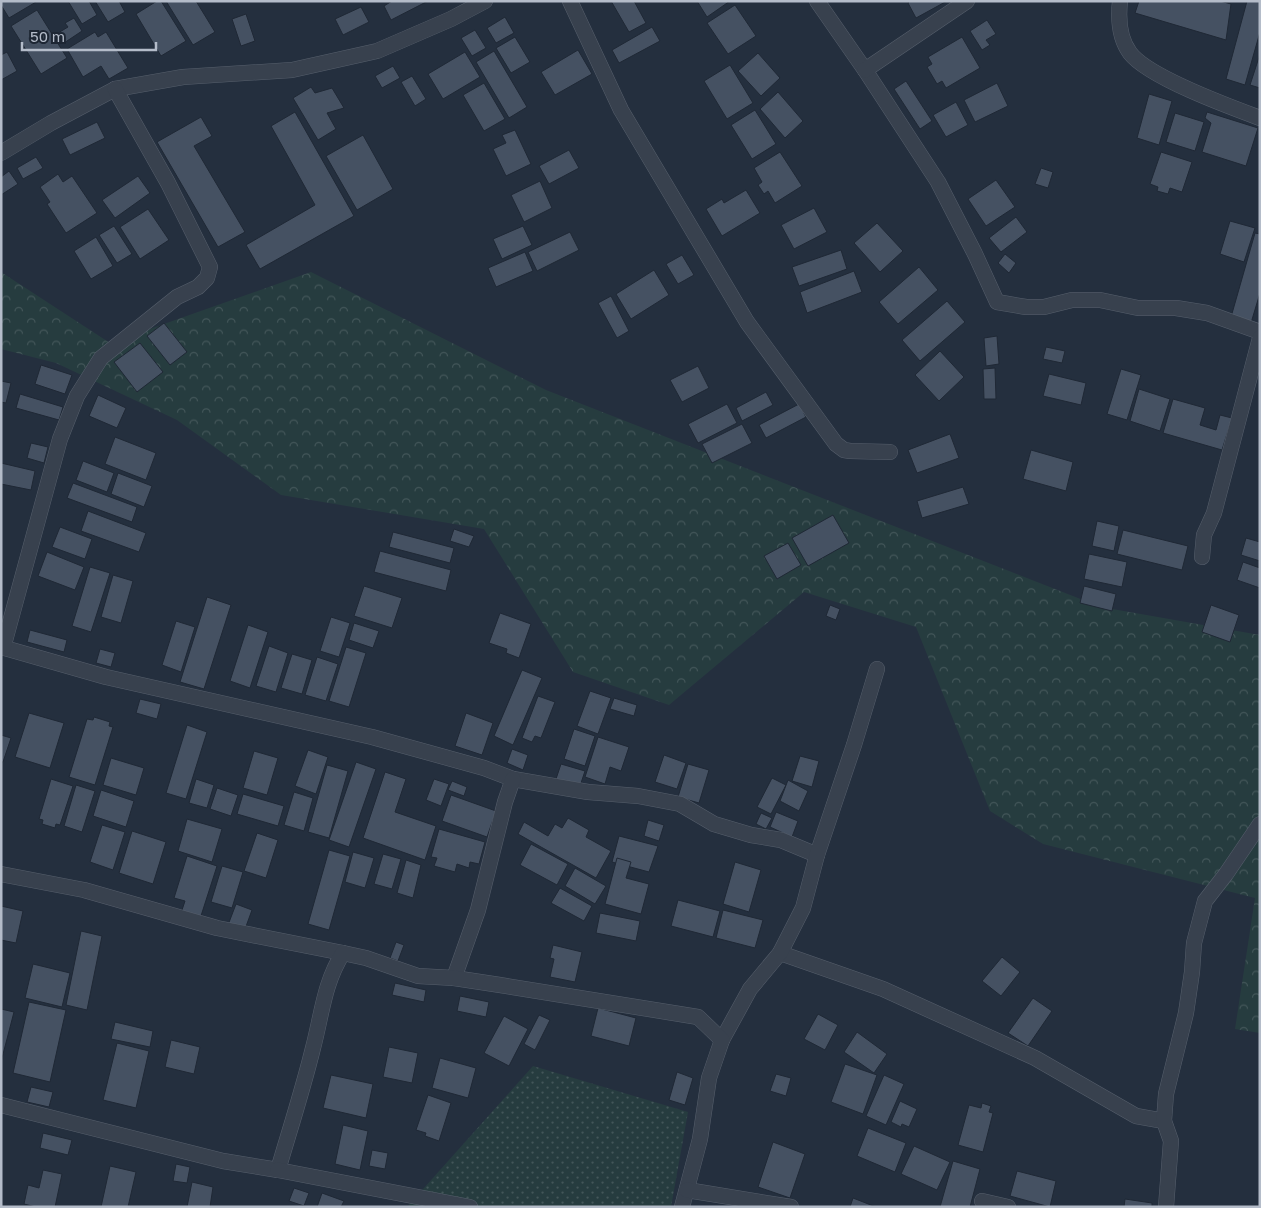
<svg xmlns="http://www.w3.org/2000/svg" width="1261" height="1208" font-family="'Golos Text',sans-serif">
	<defs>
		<pattern id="grass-dots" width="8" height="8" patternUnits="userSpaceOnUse" patternTransform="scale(1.25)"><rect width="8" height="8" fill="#263c3f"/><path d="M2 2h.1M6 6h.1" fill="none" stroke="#435659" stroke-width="1.8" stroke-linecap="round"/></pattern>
		<pattern id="forest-crowns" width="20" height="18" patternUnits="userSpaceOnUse" patternTransform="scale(1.25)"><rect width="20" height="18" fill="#263c3f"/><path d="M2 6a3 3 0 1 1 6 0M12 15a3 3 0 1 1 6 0" fill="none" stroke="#435659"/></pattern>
	</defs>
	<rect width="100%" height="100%" fill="#242f3e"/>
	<!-- grass -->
	<polygon fill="url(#grass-dots)" points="533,1066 688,1112 671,1207 407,1207"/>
	<!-- forest -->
	<polygon fill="url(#forest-crowns)" points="1,272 110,343 311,272 546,390 1101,607 1260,635 1260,1033 1235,1029 1255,898 1043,844 990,811 916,627 804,592 669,705 573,672 484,529 281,495 177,420 56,363 1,349"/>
	<!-- building -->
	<g fill="#455162" stroke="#1f2835">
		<polygon points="1,1 35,1 36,2 9,18 1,5"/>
		<polygon points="68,1 89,1 97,15 82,24"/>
		<polygon points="95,1 119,1 125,12 108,22"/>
		<polygon points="157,1 161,1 186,41 161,56 136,14"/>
		<polygon points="166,1 196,1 215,32 193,45"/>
		<polygon points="392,1 428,1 391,20 384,6"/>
		<polygon points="611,1 634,1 646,23 629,32"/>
		<polygon points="697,1 730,1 707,17"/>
		<polygon points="910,1 947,1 916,18 908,3"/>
		<polygon points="1139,1 1220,1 1231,4 1226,40 1135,13"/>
		<polygon points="1247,1 1260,1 1260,32 1245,85 1226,79"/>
		<polygon points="735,5 756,36 728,54 707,23"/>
		<polygon points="361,7 369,22 343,35 335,19"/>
		<polygon points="37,10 67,58 41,74 11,26"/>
		<polygon points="246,14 255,41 241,46 232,19"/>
		<polygon points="505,17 514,33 496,43 487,28"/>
		<polygon points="74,18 82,31 64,43 58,33 68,27 65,23"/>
		<polygon points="987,20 996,34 986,40 990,45 982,50 970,31"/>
		<polygon points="652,27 660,41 619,63 612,50"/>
		<polygon points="475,30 486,48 472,56 461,38"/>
		<polygon points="95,32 98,37 106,32 128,68 109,79 101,66 83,77 67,49"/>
		<polygon points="515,37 530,62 511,73 496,48"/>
		<polygon points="962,37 980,68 946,88 942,81 937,84 927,67 932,64 928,57"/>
		<polygon points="578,50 592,74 555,95 541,72"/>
		<polygon points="494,51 527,107 509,118 476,62"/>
		<polygon points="7,52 17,71 1,80 1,55"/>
		<polygon points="465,52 480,77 443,99 428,74"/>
		<polygon points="758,53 780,78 761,96 738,71"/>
		<polygon points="1260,54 1260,88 1250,85"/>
		<polygon points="730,65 753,103 727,119 704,81"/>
		<polygon points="393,66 400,78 382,88 375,76"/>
		<polygon points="412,76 426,99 415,106 401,82"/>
		<polygon points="906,81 932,121 920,129 894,89"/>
		<polygon points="484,83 505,119 484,131 463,95"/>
		<polygon points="997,83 1008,106 975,122 964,100"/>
		<polygon points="311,87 315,93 332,88 344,108 327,113 336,129 318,140 293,98"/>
		<polygon points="778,92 803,121 785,138 760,109"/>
		<polygon points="1149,94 1172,101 1159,145 1137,138"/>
		<polygon points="956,102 968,125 946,137 933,115"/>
		<polygon points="755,110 776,144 752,159 731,125"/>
		<polygon points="295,112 354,216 260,269 246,245 315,205 271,126"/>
		<polygon points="1207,112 1258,128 1246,166 1202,152 1211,123 1205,118"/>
		<polygon points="1175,113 1204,122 1195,151 1166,142"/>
		<polygon points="201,117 212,136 194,146 245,232 218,247 157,142"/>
		<polygon points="97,122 105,138 70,155 62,139"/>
		<polygon points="515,130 531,164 506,176 493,149 506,143 502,135"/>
		<polygon points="363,135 393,189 357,210 326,156"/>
		<polygon points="569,150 579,168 549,184 539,166"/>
		<polygon points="780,152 802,186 775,203 768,191 764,194 758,185 762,182 754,168"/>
		<polygon points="1161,152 1192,162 1182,192 1170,188 1168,194 1157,191 1158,187 1150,184"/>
		<polygon points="36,157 43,168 23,179 17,168"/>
		<polygon points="1041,168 1053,172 1048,188 1035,184"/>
		<polygon points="9,171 18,184 1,195 1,177"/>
		<polygon points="58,174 63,182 72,176 97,213 66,233 47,204 50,202 40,187"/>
		<polygon points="138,176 150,193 115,218 102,200"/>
		<polygon points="996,180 1015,207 986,226 968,199"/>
		<polygon points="540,181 552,208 524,222 511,195"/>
		<polygon points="746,190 760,213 722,236 706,209 722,199 724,203"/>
		<polygon points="814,208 827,232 794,249 781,225"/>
		<polygon points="148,209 169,240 140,259 120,227"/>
		<polygon points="1016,217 1027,232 1001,252 989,238"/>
		<polygon points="1230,221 1255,228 1244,262 1220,254"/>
		<polygon points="877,223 903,251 880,272 854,243"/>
		<polygon points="114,226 132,254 117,263 99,235"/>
		<polygon points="523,226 532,245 502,259 493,239"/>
		<polygon points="570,232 579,250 537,271 528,252"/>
		<polygon points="1255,233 1260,234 1260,293 1251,323 1231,317"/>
		<polygon points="96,237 113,266 91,279 74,251"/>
		<polygon points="841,250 847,269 799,286 792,267"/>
		<polygon points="525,252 533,271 496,287 488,268"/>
		<polygon points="1005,254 1016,263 1009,273 998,263"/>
		<polygon points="682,255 694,275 678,284 666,264"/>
		<polygon points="919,267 938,290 898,324 879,302"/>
		<polygon points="654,270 669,295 631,319 616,294"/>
		<polygon points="854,271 862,292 807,313 800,292"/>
		<polygon points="611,296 629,331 617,338 598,303"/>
		<polygon points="947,301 965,322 920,361 902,340"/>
		<polygon points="164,323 187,352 170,365 147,336"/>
		<polygon points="997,336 999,364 986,366 984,338"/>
		<polygon points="140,343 163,372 137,392 114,362"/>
		<polygon points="1046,347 1065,351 1062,363 1043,359"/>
		<polygon points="940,351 964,377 939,401 915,375"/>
		<polygon points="41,365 72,375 65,394 35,384"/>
		<polygon points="698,366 709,388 682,402 670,380"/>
		<polygon points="995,368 996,399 984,399 983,369"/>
		<polygon points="1121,369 1141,375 1127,420 1107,414"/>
		<polygon points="1049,374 1086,383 1081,405 1043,396"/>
		<polygon points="1,381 11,383 6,403 1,402"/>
		<polygon points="1139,389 1170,399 1160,431 1130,421"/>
		<polygon points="766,392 773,405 742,421 736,408"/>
		<polygon points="20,394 63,407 59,420 16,408"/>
		<polygon points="98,395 126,408 117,428 89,416"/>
		<polygon points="1173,399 1205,408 1200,425 1216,430 1220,415 1232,418 1222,450 1163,433"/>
		<polygon points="727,404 737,423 698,443 688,424"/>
		<polygon points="799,404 806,417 766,438 759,425"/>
		<polygon points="742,424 752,443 712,463 702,444"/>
		<polygon points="950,434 959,458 917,473 908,450"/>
		<polygon points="115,437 156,453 146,480 105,464"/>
		<polygon points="31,443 48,447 44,463 27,458"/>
		<polygon points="1031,450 1073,462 1066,491 1023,479"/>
		<polygon points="83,461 114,473 107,492 76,480"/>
		<polygon points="1,463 35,471 31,490 1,484"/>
		<polygon points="118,473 152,486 144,507 111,494"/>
		<polygon points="73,483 137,507 132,522 67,498"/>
		<polygon points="963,487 969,504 922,518 917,501"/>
		<polygon points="88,511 146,533 139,552 81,531"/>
		<polygon points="833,515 849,543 808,566 792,538"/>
		<polygon points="1097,521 1119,526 1114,551 1092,546"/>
		<polygon points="60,527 92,539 85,559 52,547"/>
		<polygon points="454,529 474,536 469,547 450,541"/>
		<polygon points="1123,530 1188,546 1182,570 1117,554"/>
		<polygon points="393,532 454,548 450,563 389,547"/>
		<polygon points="1246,538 1260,542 1260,561 1241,555"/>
		<polygon points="788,543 801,565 777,579 764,556"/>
		<polygon points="380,551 451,570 446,591 374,572"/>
		<polygon points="47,552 84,567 75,590 38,576"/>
		<polygon points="1089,554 1127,562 1122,587 1084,579"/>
		<polygon points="1243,562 1260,568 1260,588 1237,580"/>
		<polygon points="90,567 110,573 91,632 72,626"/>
		<polygon points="113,575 133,581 121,623 101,617"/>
		<polygon points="364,586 402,598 392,628 354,616"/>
		<polygon points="1084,586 1116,594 1112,611 1080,603"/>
		<polygon points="207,597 231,605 204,689 180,682"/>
		<polygon points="830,605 840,609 836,620 826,616"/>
		<polygon points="1211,605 1239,615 1230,642 1202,632"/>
		<polygon points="500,613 531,624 519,658 506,653 507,649 489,643"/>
		<polygon points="331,617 350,623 339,657 320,651"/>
		<polygon points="176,621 195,627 181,672 162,665"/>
		<polygon points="354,623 379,631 373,648 349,640"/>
		<polygon points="248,625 268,632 250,688 230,681"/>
		<polygon points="30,630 67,640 64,652 27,642"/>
		<polygon points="269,646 288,653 276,692 256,686"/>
		<polygon points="346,647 366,653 349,707 329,701"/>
		<polygon points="100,649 115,653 111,667 96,663"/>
		<polygon points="292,654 312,660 302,694 281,688"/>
		<polygon points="317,657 338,664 326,701 305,695"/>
		<polygon points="522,670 542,678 513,745 494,736"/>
		<polygon points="590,691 611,698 598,734 577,726"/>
		<polygon points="538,696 555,702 541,738 535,736 532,742 522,738"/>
		<polygon points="614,698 637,705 634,716 610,709"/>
		<polygon points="140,699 161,704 157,719 136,713"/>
		<polygon points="29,713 64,723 50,768 15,757"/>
		<polygon points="466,713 493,723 482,755 455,746"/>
		<polygon points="94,717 110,722 109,726 113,727 95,785 69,777 87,719 93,720"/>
		<polygon points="187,725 207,732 186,799 166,793"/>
		<polygon points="574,729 595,736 585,766 564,759"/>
		<polygon points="1,735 11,738 3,762 1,762"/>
		<polygon points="598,737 629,747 621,771 610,767 605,784 585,777"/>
		<polygon points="512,749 528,755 523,770 507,763"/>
		<polygon points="308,750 328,757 316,794 295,786"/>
		<polygon points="254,751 278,758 267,795 243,788"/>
		<polygon points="664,755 686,763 677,789 655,782"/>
		<polygon points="800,756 819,761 812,787 792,781"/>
		<polygon points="111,758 144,768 136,795 103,785"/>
		<polygon points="356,762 376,769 349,847 329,840"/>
		<polygon points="561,764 585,771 580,786 556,779"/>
		<polygon points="688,764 709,770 699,803 678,797"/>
		<polygon points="327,765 348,771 329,838 308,832"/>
		<polygon points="385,772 406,779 395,812 436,826 425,860 363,838"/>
		<polygon points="772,778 786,785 771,814 757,807"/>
		<polygon points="51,779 73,786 60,825 56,824 55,828 42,824 43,820 39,819"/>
		<polygon points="196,779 214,785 207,808 189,803"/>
		<polygon points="434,779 449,784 441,806 426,800"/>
		<polygon points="788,780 808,791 799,811 780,801"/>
		<polygon points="452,781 467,787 464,796 448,790"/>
		<polygon points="76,785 95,791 82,832 64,826"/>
		<polygon points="217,788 238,795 231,816 210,809"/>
		<polygon points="101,790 134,801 126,827 93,816"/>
		<polygon points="294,792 313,798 304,831 284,825"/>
		<polygon points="243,794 284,806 278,826 237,814"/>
		<polygon points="451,795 496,811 487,837 442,821"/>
		<polygon points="776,812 798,821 792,837 770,827"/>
		<polygon points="761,813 772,818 766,829 756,824"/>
		<polygon points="568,818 589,830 586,837 611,851 596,878 518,834 524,822 548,836 555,824 562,828"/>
		<polygon points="187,819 222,829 212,862 178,851"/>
		<polygon points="648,820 664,825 659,841 644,836"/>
		<polygon points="102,825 125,832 113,870 90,862"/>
		<polygon points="439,829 485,842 479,864 470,862 469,868 457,864 455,872 434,866 437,858 431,857"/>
		<polygon points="132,831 166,842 153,884 119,873"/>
		<polygon points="257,833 278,840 266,878 244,871"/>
		<polygon points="619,836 658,846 649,872 612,862"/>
		<polygon points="531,844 568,864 557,885 520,865"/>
		<polygon points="329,850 350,856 329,930 308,924"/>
		<polygon points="353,852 374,858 365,888 345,882"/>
		<polygon points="383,854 401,859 392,889 374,884"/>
		<polygon points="187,856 217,866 200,919 181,913 185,901 174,898"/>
		<polygon points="617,858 631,862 626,878 649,884 641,914 605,904"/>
		<polygon points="406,860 421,865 413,898 397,893"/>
		<polygon points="735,862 761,870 749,912 723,904"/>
		<polygon points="222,866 243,872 232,908 211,902"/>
		<polygon points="575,868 606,886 595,904 565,886"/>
		<polygon points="560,888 592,906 584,921 551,903"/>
		<polygon points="678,900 720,911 713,937 671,926"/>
		<polygon points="236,904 252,910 244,932 228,925"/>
		<polygon points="1,906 23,911 16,943 1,940"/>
		<polygon points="723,910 763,920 755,948 716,938"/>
		<polygon points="600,913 640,921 636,941 596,933"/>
		<polygon points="81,931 102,936 87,1010 66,1005"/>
		<polygon points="396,942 404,945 398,961 390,958"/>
		<polygon points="553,945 582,952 575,982 550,977 554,959 550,958"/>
		<polygon points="1002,957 1020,972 1001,996 982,981"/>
		<polygon points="33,964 70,973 62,1007 25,998"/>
		<polygon points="395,983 426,990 424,1002 392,995"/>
		<polygon points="460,996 489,1002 486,1017 457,1011"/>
		<polygon points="1033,998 1052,1011 1028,1046 1008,1033"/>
		<polygon points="29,1002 66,1010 50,1082 13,1073"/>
		<polygon points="598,1008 636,1018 629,1046 591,1036"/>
		<polygon points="1,1009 14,1012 1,1062"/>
		<polygon points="818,1014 838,1025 825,1050 804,1039"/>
		<polygon points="539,1015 550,1020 535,1050 524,1044"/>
		<polygon points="504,1016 528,1029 509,1066 484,1053"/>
		<polygon points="115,1022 153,1031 150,1047 111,1039"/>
		<polygon points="857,1032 887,1054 874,1073 844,1052"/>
		<polygon points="171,1040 200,1047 194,1074 165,1067"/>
		<polygon points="117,1043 149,1051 136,1108 103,1100"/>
		<polygon points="389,1047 418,1053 412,1083 383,1077"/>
		<polygon points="440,1058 476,1068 468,1098 432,1088"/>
		<polygon points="845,1064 877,1075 863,1114 831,1102"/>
		<polygon points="677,1072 693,1078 685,1105 669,1100"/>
		<polygon points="776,1074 791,1078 786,1096 770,1091"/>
		<polygon points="331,1075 373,1084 366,1118 323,1108"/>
		<polygon points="884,1075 904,1084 886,1125 866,1116"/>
		<polygon points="31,1087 53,1092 49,1107 27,1102"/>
		<polygon points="428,1095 451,1103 439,1141 425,1136 426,1133 416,1130"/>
		<polygon points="900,1101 917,1109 909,1127 902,1124 901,1127 891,1122"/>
		<polygon points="982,1103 991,1106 989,1112 993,1113 983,1152 958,1145 969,1105 981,1108"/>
		<polygon points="343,1125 368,1131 360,1170 335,1164"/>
		<polygon points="868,1128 906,1143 895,1172 857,1156"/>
		<polygon points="43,1133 72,1140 68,1155 40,1148"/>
		<polygon points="773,1142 805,1154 790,1198 758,1187"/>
		<polygon points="914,1146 950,1162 937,1190 901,1174"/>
		<polygon points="372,1150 388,1153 385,1169 369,1166"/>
		<polygon points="953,1161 980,1169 970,1207 940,1207"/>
		<polygon points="176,1164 190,1167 187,1183 173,1181"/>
		<polygon points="110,1166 136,1172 128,1207 101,1207"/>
		<polygon points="43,1170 62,1174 55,1207 36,1207 24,1204 28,1185 39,1188"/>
		<polygon points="1017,1171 1056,1181 1050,1207 1010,1196"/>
		<polygon points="192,1182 213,1187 210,1207 187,1207"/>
		<polygon points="294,1188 309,1193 304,1206 289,1201"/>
		<polygon points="322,1193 344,1201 341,1207 317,1207"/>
		<polygon points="853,1198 876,1207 850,1207"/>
		<polygon points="1125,1199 1152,1203 1152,1207 1124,1207"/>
	</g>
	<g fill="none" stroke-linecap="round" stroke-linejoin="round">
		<!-- minor casing -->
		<g stroke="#565f6c" stroke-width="16">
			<g id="minor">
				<polyline points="570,1 621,110 747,322 836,444 844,450 850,451 890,452"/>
				<polyline points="817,1 865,70 938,182 975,254 997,302 1026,307 1044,307 1072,300 1100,300 1138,308 1176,308 1207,313 1260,332"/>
				<path d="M 1120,1 C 1118,19 1119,38 1130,53 C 1148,77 1230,107 1260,118"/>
				<polyline points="865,70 967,1"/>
				<polyline points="1,153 51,123 115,89 183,77 292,70 377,51 451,19 485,1"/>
				<polyline points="1202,557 1204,535 1214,513 1260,338"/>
				<polyline points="1,647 106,677 372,737 484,768 513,779 588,792 638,796 680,804 714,824 751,835 781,840 817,855"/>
				<polyline points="3,648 60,439 77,396 101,358 177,297 198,287 207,278 210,267 168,183 115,89"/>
				<polyline points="1,874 84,890 217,928 343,953"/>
				<polyline points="780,953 883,989 1035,1058 1136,1116 1164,1121"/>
				<polyline points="454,978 478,910 505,802 513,779"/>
				<polyline points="722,1040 750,989 780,953 803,908 817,855 854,745 877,669"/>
				<path d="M 1,1105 L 223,1161 L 278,1170 C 290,1129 303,1089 313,1048 C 322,1014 324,983 343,953 L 366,958 L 418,976 L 454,978 L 500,985 L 698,1017 L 722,1040 L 709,1078 L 700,1139 L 682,1207"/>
				<polyline points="278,1170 470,1207"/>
				<polyline points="687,1190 791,1207"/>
				<polyline points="982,1201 1008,1207"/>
				<polyline points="1166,1207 1171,1141 1164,1121 1166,1094 1186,1013 1192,972 1194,943 1205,901 1226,874 1260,824"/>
			</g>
		</g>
		<!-- minor -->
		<use href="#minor" stroke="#38414e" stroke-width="15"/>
	</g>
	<!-- border -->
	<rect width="1261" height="1208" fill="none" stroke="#b4bcc9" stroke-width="5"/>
	<!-- scale -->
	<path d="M22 42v8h134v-8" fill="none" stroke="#b4bcc9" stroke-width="2.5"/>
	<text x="30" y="42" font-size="15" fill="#b4bcc9" stroke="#1d2633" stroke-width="4" paint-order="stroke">50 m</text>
</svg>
